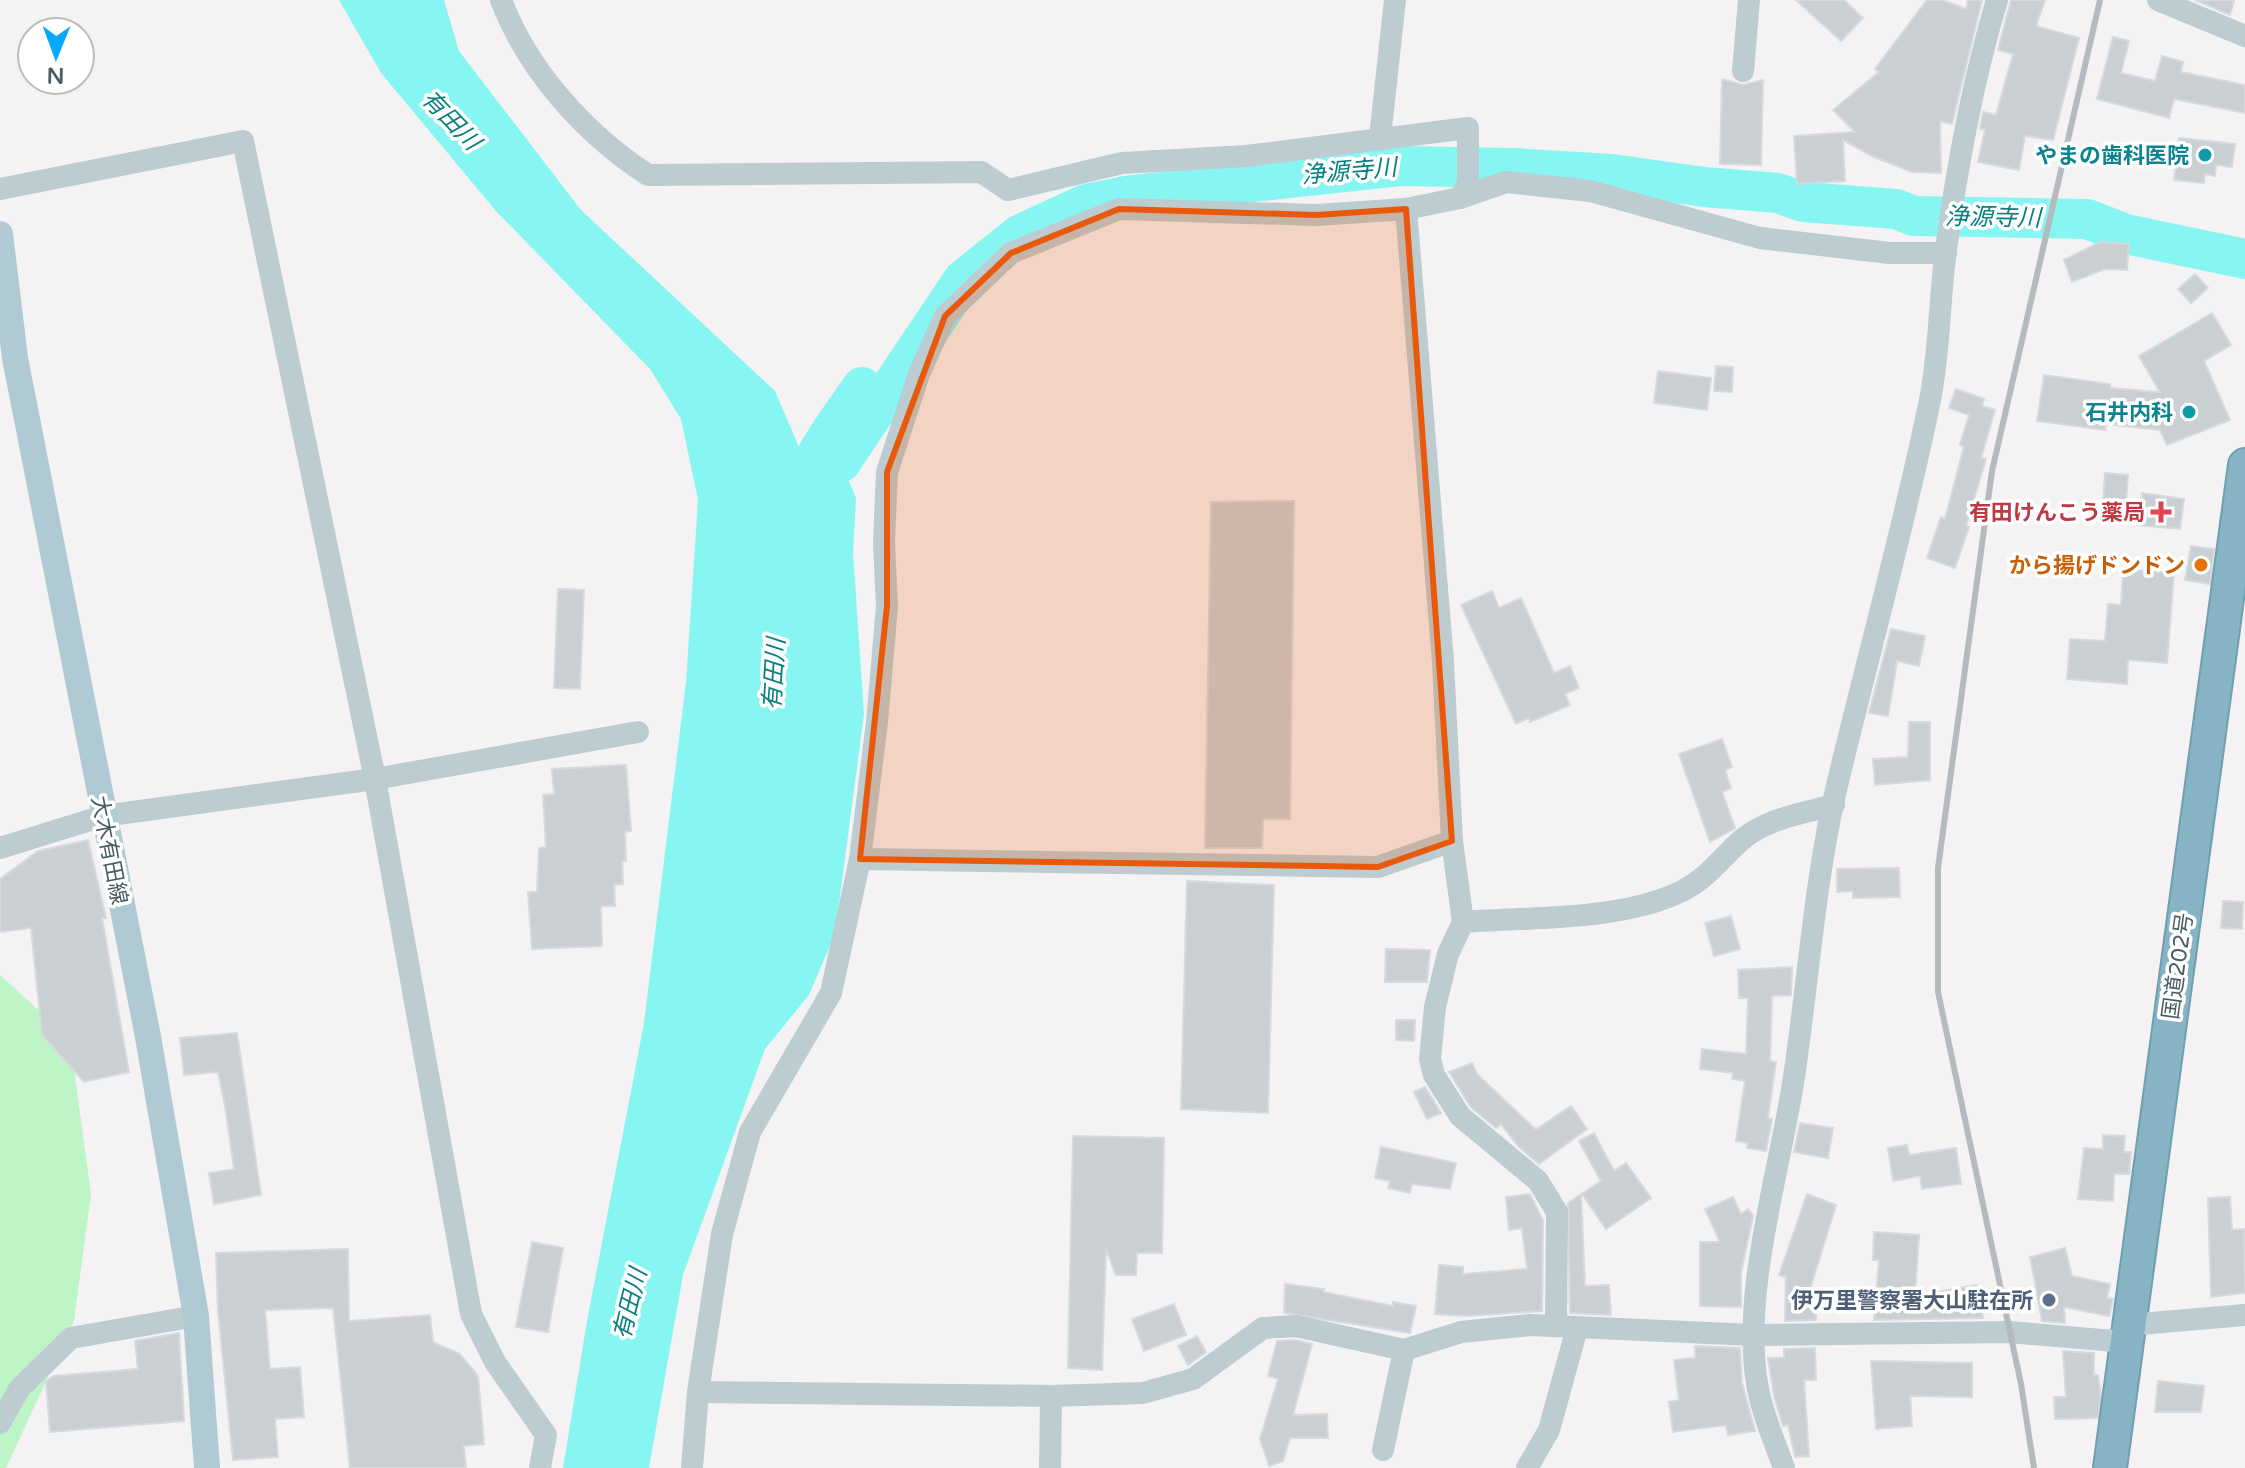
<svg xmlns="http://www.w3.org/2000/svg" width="2245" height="1468" font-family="'Varela Round','Noto Sans JP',sans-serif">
	<rect width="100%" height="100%" fill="#f5f2f3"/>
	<!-- green -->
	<polygon fill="#bef5c7" points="0,975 70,1039 91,1194 74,1321 6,1468 0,1468"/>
	<!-- water -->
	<polygon fill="#87f6f3" points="339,0 444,0 459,51 581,210 775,391 808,468 824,473 841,462 856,498 853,553 864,714 835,934 809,995 765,1049 683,1275 649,1468 563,1468 587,1321 644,1023 686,682 698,500 681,419 650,369 495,210 381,73"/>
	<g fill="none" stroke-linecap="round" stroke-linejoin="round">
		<!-- river -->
		<path stroke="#87f6f3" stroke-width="40" d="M 791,518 C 803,468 832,429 862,387 L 841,462 L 963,280 L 1019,235 L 1086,204 L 1125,196 L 1400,166 L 1513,168 L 1612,174 L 1704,187 L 1778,193 L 1803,202 L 1896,209 L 1914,216 L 2087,219 L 2126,234 L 2245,259"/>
	</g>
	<!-- building -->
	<g fill="#c9cfd2" stroke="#d6dade" stroke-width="2">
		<polygon points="1796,0 1844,0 1863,18 1841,41"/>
		<polygon points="1927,0 1942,0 1966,9 1968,0 1982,0 1952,124 1940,121 1941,173 1912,172 1872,156 1843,140 1845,181 1797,184 1794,136 1855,132 1833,110 1879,72 1875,69"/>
		<polygon points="2011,0 2045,0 2036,26 2079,38 2053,140 2025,136 2019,170 1978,162 1985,130 1980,129 1983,112 1996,115 2013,54 1998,50"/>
		<polygon points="2195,0 2234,0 2230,15"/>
		<polygon points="2113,37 2129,41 2121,73 2155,81 2162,56 2183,62 2181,72 2245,85 2245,113 2174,99 2169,118 2097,99"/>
		<polygon points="1722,79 1743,85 1763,80 1761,165 1720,164"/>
		<polygon points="2179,138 2235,144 2232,167 2216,165 2215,176 2205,174 2204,183 2174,180"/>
		<polygon points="2100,242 2129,244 2127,270 2105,269 2072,282 2064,260"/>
		<polygon points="2195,274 2208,288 2191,303 2178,289"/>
		<polygon points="2212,313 2231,345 2204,361 2230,420 2167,445 2160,430 2106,424 2105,430 2037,421 2044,375 2110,384 2110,388 2160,392 2139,356"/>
		<polygon points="1716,366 1733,367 1732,392 1714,391"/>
		<polygon points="1658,371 1711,378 1707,410 1654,403"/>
		<polygon points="1956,389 1984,399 1982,406 1995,410 1981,458 1986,459 1966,526 1969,527 1955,568 1927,558 1941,517 1945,519 1964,446 1960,445 1969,415 1949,408"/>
		<polygon points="2105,473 2128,475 2126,503 2103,501"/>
		<polygon points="2142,493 2184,499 2180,529 2137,525"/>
		<polygon points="1275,501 1294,501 1290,819 1263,819 1262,848 1205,848 1211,502"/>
		<polygon points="2191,546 2214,549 2210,584 2185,580"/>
		<polygon points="2123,569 2174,573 2167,663 2128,660 2127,684 2067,679 2070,639 2105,641 2108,604 2121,605"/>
		<polygon points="558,589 584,590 580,689 554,688"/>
		<polygon points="1492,591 1499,608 1521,598 1554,673 1570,666 1579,688 1565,694 1570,705 1530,722 1529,718 1516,724 1461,605"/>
		<polygon points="1891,629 1925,636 1919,666 1897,661 1888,716 1869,713"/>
		<polygon points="1909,722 1930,722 1930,780 1875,785 1873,759 1908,757"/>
		<polygon points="1722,739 1732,767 1725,770 1731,788 1722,792 1735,828 1710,842 1679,754"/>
		<polygon points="626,765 631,831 625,832 626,861 622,861 623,884 614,885 615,906 601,906 602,946 532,949 528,892 537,892 539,848 546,847 543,795 554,794 552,769"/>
		<polygon points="88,840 106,918 102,918 129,1072 84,1082 42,1035 31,928 0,932 0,879 38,851"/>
		<polygon points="1899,868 1900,897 1853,898 1853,891 1837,892 1837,869"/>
		<polygon points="1187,881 1274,885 1268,1113 1181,1109"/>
		<polygon points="2223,901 2243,902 2242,929 2221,928"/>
		<polygon points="1731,916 1740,949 1714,956 1705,923"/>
		<polygon points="1386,949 1430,950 1427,982 1385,982"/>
		<polygon points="1792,967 1791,995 1772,996 1770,1061 1776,1062 1768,1118 1772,1119 1766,1151 1747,1148 1748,1143 1736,1141 1745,1081 1732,1079 1733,1073 1700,1069 1702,1049 1746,1054 1748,998 1739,998 1738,970"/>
		<polygon points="1396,1020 1415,1020 1414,1041 1396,1040"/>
		<polygon points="237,1033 261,1195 214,1204 209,1173 234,1169 225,1106 218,1072 184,1075 180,1038"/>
		<polygon points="1472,1063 1477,1074 1534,1128 1537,1129 1571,1106 1587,1129 1539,1164 1518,1146 1501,1124 1496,1128 1471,1107 1449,1072"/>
		<polygon points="1425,1087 1441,1113 1427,1119 1414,1092"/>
		<polygon points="1800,1123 1833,1128 1828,1158 1794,1152"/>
		<polygon points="1594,1133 1614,1171 1626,1163 1651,1198 1606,1229 1582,1194 1601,1181 1579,1141"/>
		<polygon points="2103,1135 2125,1136 2124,1152 2131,1152 2129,1174 2114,1174 2113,1201 2078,1199 2084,1148 2103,1149"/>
		<polygon points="1073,1136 1164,1138 1162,1253 1137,1253 1136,1275 1116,1275 1106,1249 1102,1370 1068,1368"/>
		<polygon points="1907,1145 1909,1155 1956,1148 1961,1184 1922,1189 1920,1176 1893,1181 1888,1148"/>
		<polygon points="1381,1147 1456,1163 1450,1189 1412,1184 1410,1193 1388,1188 1390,1181 1375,1178"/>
		<polygon points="1530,1194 1543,1221 1542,1311 1467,1316 1435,1314 1439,1265 1463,1267 1463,1274 1527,1269 1522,1228 1509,1230 1506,1197"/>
		<polygon points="1581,1194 1585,1286 1609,1285 1611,1315 1570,1313 1568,1203"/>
		<polygon points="1807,1194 1836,1205 1809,1293 1816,1294 1816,1320 1785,1321 1786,1277 1779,1275"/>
		<polygon points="1733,1197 1741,1214 1748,1209 1753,1216 1741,1273 1741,1307 1700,1306 1700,1242 1720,1242 1705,1209"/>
		<polygon points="2230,1197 2232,1230 2244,1229 2245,1293 2211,1297 2208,1198"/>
		<polygon points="1874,1232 1919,1235 1915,1296 1976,1285 1983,1318 1874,1320 1879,1260 1873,1260"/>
		<polygon points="532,1242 563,1248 548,1332 516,1327"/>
		<polygon points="2065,1248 2072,1276 2110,1284 2107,1298 2113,1299 2109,1316 2064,1307 2065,1323 2042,1321 2030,1257"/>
		<polygon points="348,1249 349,1321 430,1315 433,1342 460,1354 478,1376 484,1444 464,1446 466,1468 350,1468 333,1308 265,1310 270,1369 300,1367 304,1417 275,1419 278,1457 233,1460 218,1311 216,1253"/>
		<polygon points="1285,1284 1324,1289 1323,1292 1393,1306 1393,1302 1416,1306 1410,1333 1284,1313"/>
		<polygon points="1174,1304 1186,1335 1144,1351 1132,1319"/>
		<polygon points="179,1333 184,1421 50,1432 46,1382 53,1376 138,1369 135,1341"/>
		<polygon points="1197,1336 1206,1352 1188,1365 1178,1346"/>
		<polygon points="1295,1340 1312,1344 1293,1415 1327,1414 1328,1438 1290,1438 1283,1461 1269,1466 1260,1439 1278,1379 1268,1376 1277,1341"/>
		<polygon points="1695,1346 1740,1348 1742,1383 1755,1431 1728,1435 1726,1425 1673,1432 1669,1402 1679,1400 1674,1360 1695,1358"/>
		<polygon points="1815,1348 1816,1380 1804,1380 1809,1456 1795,1457 1788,1425 1783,1426 1774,1396 1768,1358 1784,1358 1784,1349"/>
		<polygon points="2063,1351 2094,1353 2094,1375 2098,1375 2101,1396 2098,1418 2055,1419 2054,1397 2066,1397"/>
		<polygon points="1871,1361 1972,1363 1972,1397 1910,1396 1912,1426 1876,1429"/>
		<polygon points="2158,1381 2204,1386 2201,1412 2155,1412"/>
	</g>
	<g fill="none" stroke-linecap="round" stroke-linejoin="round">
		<!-- highway casing -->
		<g stroke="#719fb2" stroke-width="36">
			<polyline id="highway" points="2110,1468 2245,465"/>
		</g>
		<!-- minor -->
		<g stroke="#bcccd0" stroke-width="22">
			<path d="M 501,0 C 528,71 585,134 648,175 L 981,172 L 1008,190 L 1122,163 L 1246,156 L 1468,128 L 1468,183 L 1460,198"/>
			<polyline points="2158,0 2245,36"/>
			<polyline points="1743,71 1749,0"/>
			<polyline points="1380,137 1395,0"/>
			<polyline points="0,189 243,141 375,779 471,1314 495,1362 546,1435 540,1468"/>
			<polyline points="1406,209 1443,662 1452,841 1463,922 1448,954 1435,1007 1430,1059 1434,1075 1460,1116 1538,1181 1557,1212 1556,1326"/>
			<polyline points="0,848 103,816 375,779 638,732"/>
			<polyline points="860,859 1378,867 1452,841"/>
			<path d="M 1463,922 C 1529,917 1622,921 1682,891 C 1706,879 1718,862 1737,844 C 1763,819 1800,814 1834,805"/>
			<polyline points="2128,1325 2245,1315"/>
			<polyline points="698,1392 1051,1396 1143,1393 1193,1379 1263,1328 1296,1326 1404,1350 1461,1332 1530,1325 1753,1335 2009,1332 2126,1342"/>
			<polyline points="0,1423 19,1389 71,1338 196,1316"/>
			<polyline points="1383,1450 1404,1350"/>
			<polyline points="692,1468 698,1392 722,1234 750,1132 831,993 860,859 877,722 887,606 884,543 887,472 919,374 945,316 1011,253 1119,209 1316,215 1406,209 1460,198 1506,182 1590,191 1760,238 1890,253 1946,253"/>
			<polyline points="1050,1468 1051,1396"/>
			<polyline points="1527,1468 1549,1430 1577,1328"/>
			<path d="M 1784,1468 C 1775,1443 1763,1416 1758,1389 C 1740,1296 1780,1171 1794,1077 C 1808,983 1814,888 1835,794 C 1866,663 1903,532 1930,400 C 1940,350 1939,300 1946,250 C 1957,166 1973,81 1997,0"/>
		</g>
		<!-- major -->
		<polyline stroke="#b0cad3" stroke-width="26" points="0,234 15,358 148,1037 196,1316 207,1468"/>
		<!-- highway -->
		<use href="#highway" stroke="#86b4c5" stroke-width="32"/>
		<!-- rail -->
		<polyline stroke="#b4babd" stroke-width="6" points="2034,1468 2021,1384 1938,992 1938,868 1992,471 2100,0"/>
	</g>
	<!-- marked area -->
	<path fill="#e8590c" fill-opacity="0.2" stroke="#e8590c" stroke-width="6" stroke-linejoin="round" d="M 1119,209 L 1316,215 L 1406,209 L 1452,841 L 1378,867 L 860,859 L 887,606 L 887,472 L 945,316 L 1011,253 Z"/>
	<!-- markers -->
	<g fill="#0f9aa8" stroke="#fff" stroke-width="3">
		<circle cx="2205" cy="155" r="8"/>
		<circle cx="2189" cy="412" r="8"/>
	</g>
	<path fill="#e0444e" stroke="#fff" stroke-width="3" d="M2157 500h8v8h8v8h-8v8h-8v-8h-8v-8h8z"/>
	<circle fill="#e8710a" stroke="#fff" stroke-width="3" cx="2201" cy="565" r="8"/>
	<circle fill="#5c6f8a" stroke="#fff" stroke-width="3" cx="2049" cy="1300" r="8"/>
	<g text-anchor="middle" stroke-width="7" stroke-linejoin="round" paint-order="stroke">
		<!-- culture labels -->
		<g font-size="22" font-weight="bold" fill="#0d838f" stroke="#fff" text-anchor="end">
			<text x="2189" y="163">やまの歯科医院</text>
			<text x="2173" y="420">石井内科</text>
		</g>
		<!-- health labels -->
		<g font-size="22" font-weight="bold" fill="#be3a42" stroke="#fff" text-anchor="end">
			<text x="2145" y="520">有田けんこう薬局</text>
		</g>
		<!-- food labels -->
		<g font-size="22" font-weight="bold" fill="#c56008" stroke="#fff" text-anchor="end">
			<text x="2185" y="573">から揚げドンドン</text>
		</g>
		<!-- street labels -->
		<g font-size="22" fill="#485c63" stroke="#fff">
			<text transform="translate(110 850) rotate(79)" y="8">大木有田線</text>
			<text transform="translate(2177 966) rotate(-82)" y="8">国道202号</text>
		</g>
		<!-- service labels -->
		<g font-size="22" font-weight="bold" fill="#4e5e75" stroke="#fff" text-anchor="end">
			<text x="2033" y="1308">伊万里警察署大山駐在所</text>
		</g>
		<!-- water labels -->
		<g font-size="24" font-style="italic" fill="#06817e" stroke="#fff">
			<text transform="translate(451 120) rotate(46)" y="8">有田川</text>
			<text transform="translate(1349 171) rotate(-5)" y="8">浄源寺川</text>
			<text transform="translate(1993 217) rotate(1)" y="8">浄源寺川</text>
			<text transform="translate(774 674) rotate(-86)" y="8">有田川</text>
			<text transform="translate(630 1304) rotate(-76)" y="8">有田川</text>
		</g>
	</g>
	<!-- north arrow -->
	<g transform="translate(56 56) rotate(181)"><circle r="38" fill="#ffffff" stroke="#b6bec1" stroke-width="2"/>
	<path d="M0-6L14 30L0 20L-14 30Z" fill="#08a9fa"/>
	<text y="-12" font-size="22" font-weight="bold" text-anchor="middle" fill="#485c63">N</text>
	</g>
</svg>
